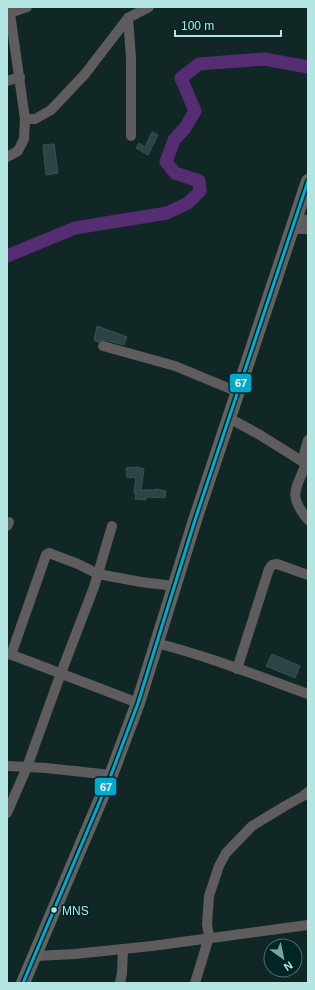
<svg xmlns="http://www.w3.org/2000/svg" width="315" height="990" font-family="Helvetica,sans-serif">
	<rect width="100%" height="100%" fill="#112725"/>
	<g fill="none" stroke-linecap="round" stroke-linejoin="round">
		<!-- river -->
		<polyline stroke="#562d72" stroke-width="13" points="7,256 75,228 167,213 188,203 200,191 199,181 175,173 166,162 174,140 185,128 195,111 181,78 199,64 264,59 308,67"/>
	</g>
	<!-- building -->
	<g fill="#2c4444" stroke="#385254">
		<polygon points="152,132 158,135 148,155 136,148 139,143 145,147"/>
		<polygon points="54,144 58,173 46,175 43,145"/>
		<polygon points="97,326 127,337 124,345 105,340 98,342 94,340"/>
		<polygon points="137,467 144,469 141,490 156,490 156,489 166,491 165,498 146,497 146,500 135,499 136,493 134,493 136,478 127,477 126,468"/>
		<polygon points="272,654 300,666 295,678 266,666"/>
	</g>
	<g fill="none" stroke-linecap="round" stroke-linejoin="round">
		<!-- minor -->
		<g stroke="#5e5c5c" stroke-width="10">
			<polyline points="7,14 27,7"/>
			<polyline points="128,18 131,58 131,136"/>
			<polyline points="7,81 20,77"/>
			<polyline points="25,119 35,119 51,110 85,74 128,18 149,7"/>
			<polyline points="7,157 18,151 24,139 25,119 10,13"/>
			<polyline points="296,219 308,220"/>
			<polyline points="292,229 308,229"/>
			<polyline points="103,346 175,366 238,392"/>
			<polyline points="229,418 260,435 308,465"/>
			<polyline points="302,461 308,440"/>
			<path d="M 306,464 C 295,491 288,495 308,520"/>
			<polyline points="7,526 9,522"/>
			<path d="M 156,643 C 208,656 258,676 308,694"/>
			<polyline points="7,653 138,703"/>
			<polyline points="11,655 46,555 49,553 78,564 98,574 141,582 174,586"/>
			<polyline points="237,669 269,569 272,565 277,564 308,575"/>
			<polyline points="7,766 46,768 111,775"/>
			<polyline points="7,813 27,767 61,673 94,587 112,526"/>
			<polyline points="35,956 75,954 152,946 308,925"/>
			<polyline points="120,983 122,973 123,949"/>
			<polyline points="195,983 209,937 207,924 209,896 219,866 226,853 252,826 285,806 303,796 308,792"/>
		</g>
		<!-- highway -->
		<polyline stroke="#5f6261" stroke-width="14" points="23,983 111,775 138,703 195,520 308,181"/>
		<!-- bus-1 casing -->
		<g stroke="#002524" stroke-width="6">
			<polyline id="bus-1" points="23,983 111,775 138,703 195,520 308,181"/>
		</g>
		<!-- bus-1 -->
		<use href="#bus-1" stroke="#00a9ce" stroke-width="3"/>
	</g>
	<!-- markers -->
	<circle fill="#b3e6e2" stroke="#002524" stroke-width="1.5" cx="54" cy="910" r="3.5"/>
	<g text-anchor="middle" stroke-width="3.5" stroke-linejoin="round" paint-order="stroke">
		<!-- bus labels -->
		<g font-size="12" fill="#b3e6e2" stroke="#002524" text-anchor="start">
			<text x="62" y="915">MNS</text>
		</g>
	</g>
	<g stroke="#002524" stroke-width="1.5">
		<rect x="229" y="373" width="23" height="20" rx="4" fill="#00a9ce"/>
		<rect x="94" y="777" width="23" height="19" rx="4" fill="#00a9ce"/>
	</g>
	<g font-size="11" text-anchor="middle" font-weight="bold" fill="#fff">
		<text x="241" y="387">67</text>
		<text x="106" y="791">67</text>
	</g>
	<!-- border -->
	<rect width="315" height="990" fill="none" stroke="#b3e6e2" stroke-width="16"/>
	<!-- north arrow -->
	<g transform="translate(283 958) rotate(147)"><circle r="19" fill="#002524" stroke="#487270"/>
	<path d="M0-3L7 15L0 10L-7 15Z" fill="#7aa3a0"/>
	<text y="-6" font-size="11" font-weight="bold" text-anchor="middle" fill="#b3e6e2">N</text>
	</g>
	<!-- scale -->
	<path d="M175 30v6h106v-6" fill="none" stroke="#b3e6e2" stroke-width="2"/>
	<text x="181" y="30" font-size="12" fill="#b3e6e2" stroke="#002524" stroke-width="3" paint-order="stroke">100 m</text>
</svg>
